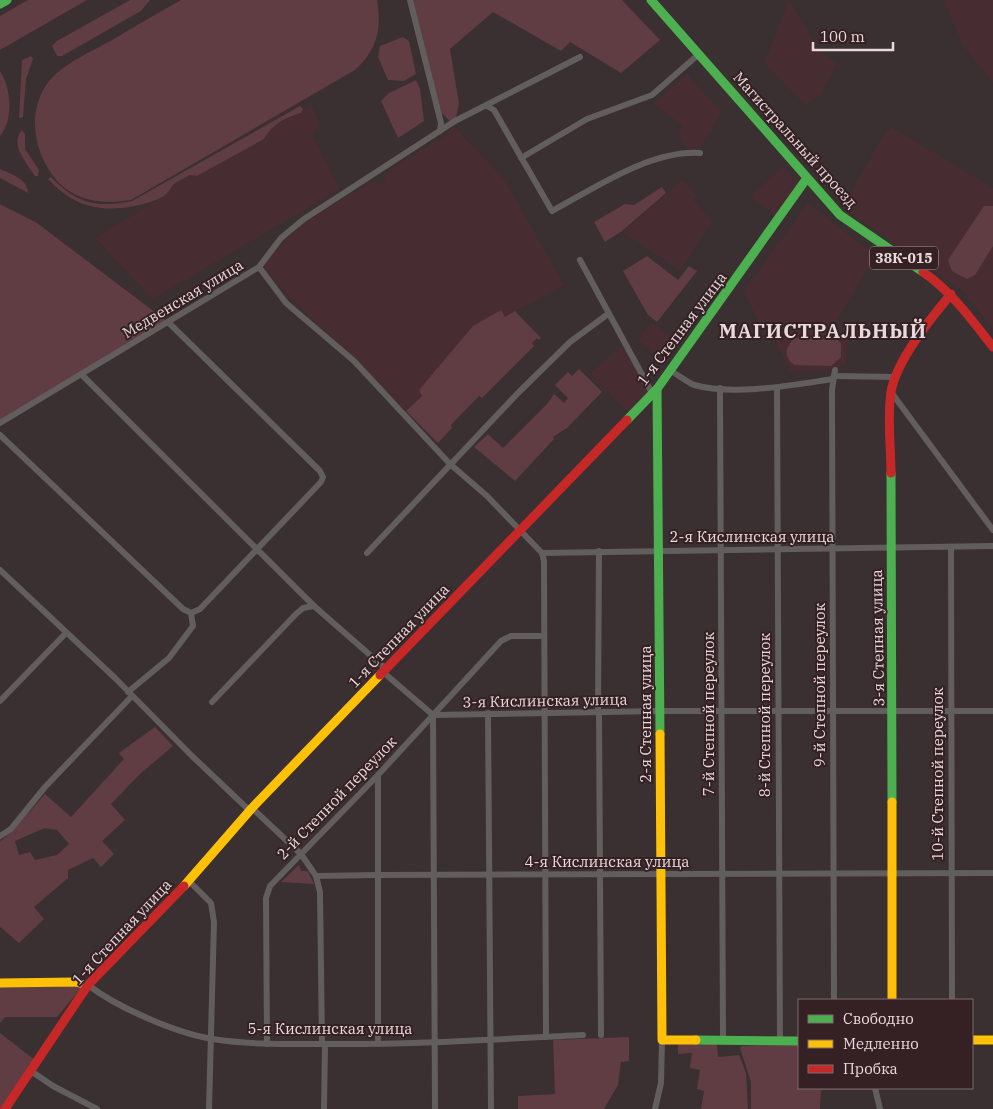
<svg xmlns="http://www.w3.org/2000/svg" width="993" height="1109" font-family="'IBM Plex Serif',serif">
	<rect width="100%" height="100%" fill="#3a2f31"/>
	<!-- built -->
	<g fill="#472d32">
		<polygon points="789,0 819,50 837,64 820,95 805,105 764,63"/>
		<polygon points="944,0 993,0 993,82 962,45"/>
		<polygon points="687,74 722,113 698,150 688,149 678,133 683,126 654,104"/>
		<polygon points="311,103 319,123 313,136 340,189 153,299 95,238 164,196 173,185 190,175 197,176 264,139 268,130 290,116 301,113"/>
		<polygon points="454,126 505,180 564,285 505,317 501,310 406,411 259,267 303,223 373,181 380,185 387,181 385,177 388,170 445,136"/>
		<polygon points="891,127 993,188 993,329 964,292 842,207 886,131 888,131"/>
		<polygon points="783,166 799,187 777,217 752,198 755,192"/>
		<polygon points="682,180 697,195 693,200 712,221 680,270 623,232"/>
		<polygon points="808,203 876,256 833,326 848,336 846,364 827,371 790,371 768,326 763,328 746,298 744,290"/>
		<polygon points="650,325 654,325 677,341 664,360 638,340"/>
		<polygon points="623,345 648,393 629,413 590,373"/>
	</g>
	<!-- green -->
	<g fill="#603c43" fill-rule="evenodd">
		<polygon points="28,0 87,0 0,50 0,16"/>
		<polygon points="130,0 150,0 141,11 62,56 57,56 52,46 57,41"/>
		<path d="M 181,0 L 377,0 C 382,29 377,50 355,70 L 131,200 C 100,205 70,201 51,173 C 28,140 28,93 63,68 C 78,57 96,49 112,40 C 135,26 158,13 181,0 Z"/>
		<polygon points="411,0 622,0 660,40 621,73 570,42 561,51 493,12 450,49 459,104 454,126 439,110"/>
		<polygon points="403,37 409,41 416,74 404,81 388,80 378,57 380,46"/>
		<polygon points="31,56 33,59 26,79 23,117 19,118 22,60"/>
		<path d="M 0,71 C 11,87 14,120 0,136 Z"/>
		<polygon points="416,80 420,89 424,121 398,138 381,101 389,93"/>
		<path d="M 300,106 L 303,109 L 301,113 C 286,117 271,125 264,139 L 197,176 L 190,175 C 185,178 178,181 174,184 C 170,188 168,193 164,196 C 156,201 144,204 135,206 C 99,213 73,206 48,179 L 51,177 C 77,204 97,208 132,201 Z"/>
		<path d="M 22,130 L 25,134 L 25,149 L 39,170 L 38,176 L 35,176 C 27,164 9,144 22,130 Z"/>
		<path d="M 0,169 C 11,174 28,179 28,193 L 0,178 Z"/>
		<polygon points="662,187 666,193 622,231 605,242 594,222 625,204 634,205"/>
		<polygon points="0,204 37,223 168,322 0,422"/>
		<polygon points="984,206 993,206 993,246 975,275 967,279 952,271 948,260"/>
		<polygon points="647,256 678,280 689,266 697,271 657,322 648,315 623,271"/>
		<polygon points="501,310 505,317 515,311 541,338 539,340 537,338 532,343 534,346 482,398 479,396 451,425 452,428 438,443 406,411 422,396 419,390 473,326"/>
		<path d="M 796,338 L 838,340 L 841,343 L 841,357 L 831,366 L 794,365 C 783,357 785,345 796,338 Z"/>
		<polygon points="579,369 602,392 567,428 553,437 554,439 515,481 474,447 488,434 503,448 547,404 554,394 564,403 568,398 555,385 568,372 572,376"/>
		<path d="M 155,727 L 173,746 L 140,774 L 111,804 L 125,820 L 102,841 L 114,854 L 101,867 L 93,858 L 68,870 L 68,878 L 34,907 L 44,919 L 19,943 L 0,927 L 0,841 L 12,832 L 45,794 L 71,817 L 124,759 L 119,753 ZM 45,828 L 57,830 L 69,844 L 57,855 L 35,860 L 30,852 L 19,855 L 15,841 Z"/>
		<polygon points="299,865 301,871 308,871 314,884 281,882"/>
		<polygon points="54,986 82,987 57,1017 5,1017 0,1023 0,987"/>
		<polygon points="0,1033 35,1060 1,1109 0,1109"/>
		<polygon points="629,1037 629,1061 621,1062 618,1085 604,1109 518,1109 518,1096 555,1094 553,1040"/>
		<polygon points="678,1044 717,1044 718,1057 739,1055 746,1073 748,1109 701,1109 704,1091 697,1089 700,1070 690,1068 692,1053 678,1054"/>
		<polygon points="799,1045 799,1088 873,1088 873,1090 821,1090 820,1109 751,1109 751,1082 740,1048 742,1046"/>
	</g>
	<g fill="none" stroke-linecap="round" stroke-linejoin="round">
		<!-- street -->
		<g stroke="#625e5e" stroke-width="6">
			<polyline points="410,0 441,123 440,131"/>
			<path d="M 487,106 L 494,110 L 552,211 C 595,188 650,150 700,153"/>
			<polyline points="521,158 587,119 652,95 699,54"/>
			<polyline points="580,260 652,393"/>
			<polyline points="259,267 286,303 354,361 450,464 487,496 542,553 993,546"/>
			<path d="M 671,371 C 678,375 687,382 694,385 C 734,396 793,385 833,379"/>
			<polyline points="81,374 314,606 386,669"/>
			<polyline points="834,376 896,377"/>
			<polyline points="720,388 723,1040"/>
			<polyline points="777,388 780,1041"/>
			<polyline points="891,392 993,530"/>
			<polyline points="0,423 259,267 281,238 304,219 455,121 580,57"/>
			<polyline points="0,435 183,609 191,613"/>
			<polyline points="951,548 952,1000"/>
			<polyline points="367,553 518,393 570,342 608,314"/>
			<polyline points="542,553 544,561 546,1037"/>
			<polyline points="0,570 115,678 192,756 250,811"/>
			<polyline points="383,672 433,715 660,711 993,711"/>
			<polyline points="128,692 169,658 193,626 191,613 200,609 321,482 323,477 320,471 168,322"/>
			<polyline points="0,701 66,633"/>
			<polyline points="212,702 296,614 303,608 314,606"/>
			<polyline points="598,712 599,551"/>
			<polyline points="599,712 601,1035"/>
			<polyline points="488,713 491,1109"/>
			<polyline points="433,715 435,1109"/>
			<polyline points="378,775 378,1044"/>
			<polyline points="252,808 301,854 316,876 377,875 993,873"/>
			<polyline points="0,836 11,829 45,787 132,696"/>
			<polyline points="316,876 320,892 322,1044"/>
			<polyline points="189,881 211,903 214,922 209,1109"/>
			<path d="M 88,985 C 118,1008 176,1033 213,1039 C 250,1045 288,1044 326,1044 C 412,1045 498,1039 583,1035"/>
			<polyline points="834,1000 832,390 835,370"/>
			<polyline points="267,1044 266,898 270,886 378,775 501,641 511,636 543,636"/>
			<polyline points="31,1071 53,1086 97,1109"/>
			<polyline points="875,1088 880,1109"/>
			<polyline points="324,1109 325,1044"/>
			<polyline points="655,1109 661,1083 662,1040"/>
		</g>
		<!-- fast -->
		<g stroke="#4caf50" stroke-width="9">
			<polyline points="651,0 840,215 923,272"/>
			<polyline points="0,4 7,0"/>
			<polyline points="657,389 660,734"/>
			<polyline points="627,420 657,389 807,178"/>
			<polyline points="891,473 892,802"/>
			<polyline points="696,1040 799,1041"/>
		</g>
		<!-- slow -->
		<g stroke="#ffc107" stroke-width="9">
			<polyline points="660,734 662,1040 696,1040"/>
			<polyline points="892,802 892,1000"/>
			<polyline points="184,886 252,808 380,675"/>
			<polyline points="0,983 76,982 88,985"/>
			<polyline points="972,1040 993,1040"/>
		</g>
		<!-- jam -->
		<g stroke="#c62828" stroke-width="9">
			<path d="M 923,272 C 952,292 971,319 993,347"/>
			<path d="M 891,473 C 891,449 887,415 891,392 C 896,361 931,318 951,294"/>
			<polyline points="380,675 627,420"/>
			<polyline points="5,1109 88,985 184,886"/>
		</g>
	</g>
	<g text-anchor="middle" stroke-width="4" stroke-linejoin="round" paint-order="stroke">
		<!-- shield labels -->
		<rect fill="#352024" stroke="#b2a2a5" stroke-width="1" x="870" y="246.5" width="68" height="23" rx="4"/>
		<g font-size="14" font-weight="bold" fill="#e8dadc">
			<text x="904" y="263">38К-015</text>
		</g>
		<!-- street labels -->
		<g font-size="15" fill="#e8dadc" stroke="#352024">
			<text transform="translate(795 140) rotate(48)" y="5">Магистральный проезд</text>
			<text transform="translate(183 299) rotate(-31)" y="5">Медвенская улица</text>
			<text transform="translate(682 329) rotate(-53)" y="5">1-я Степная улица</text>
			<text x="752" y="542">2-я Кислинская улица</text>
			<text transform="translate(399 636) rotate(-46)" y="5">1-я Степная улица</text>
			<text transform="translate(878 638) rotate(-91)" y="5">3-я Степная улица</text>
			<text transform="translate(820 685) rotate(-90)" y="5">9-й Степной переулок</text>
			<text transform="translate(545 701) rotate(-1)" y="5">3-я Кислинская улица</text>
			<text transform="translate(646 714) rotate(-90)" y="5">2-я Степная улица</text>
			<text transform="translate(709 714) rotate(-90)" y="5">7-й Степной переулок</text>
			<text transform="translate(765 715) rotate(-90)" y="5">8-й Степной переулок</text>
			<text transform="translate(938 774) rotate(-90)" y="5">10-й Степной переулок</text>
			<text transform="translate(337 798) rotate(-46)" y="5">2-й Степной переулок</text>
			<text x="607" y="867">4-я Кислинская улица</text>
			<text transform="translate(122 932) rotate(-47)" y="5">1-я Степная улица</text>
			<text x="330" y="1034">5-я Кислинская улица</text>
		</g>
		<!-- district labels -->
		<g font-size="20" font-weight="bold" letter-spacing="1" fill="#e8dadc" stroke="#352024">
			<text x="823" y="338">МАГИСТРАЛЬНЫЙ</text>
		</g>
	</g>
	<!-- legend -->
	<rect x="798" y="999" width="175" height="90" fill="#352024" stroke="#7d6a6e"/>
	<rect x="808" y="1015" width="25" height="8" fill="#4caf50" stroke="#7d6a6e"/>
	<text x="843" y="1024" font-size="15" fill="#e8dadc">Свободно</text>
	<rect x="808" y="1040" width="25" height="8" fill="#ffc107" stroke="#7d6a6e"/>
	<text x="843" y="1049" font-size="15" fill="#e8dadc">Медленно</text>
	<rect x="808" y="1065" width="25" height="8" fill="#c62828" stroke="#7d6a6e"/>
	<text x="843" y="1074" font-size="15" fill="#e8dadc">Пробка</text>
	<!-- scale -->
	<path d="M813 42v8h80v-8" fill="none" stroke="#e8dadc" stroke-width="2.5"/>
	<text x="820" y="42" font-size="15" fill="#e8dadc" stroke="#352024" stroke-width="4" paint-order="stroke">100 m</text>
</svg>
